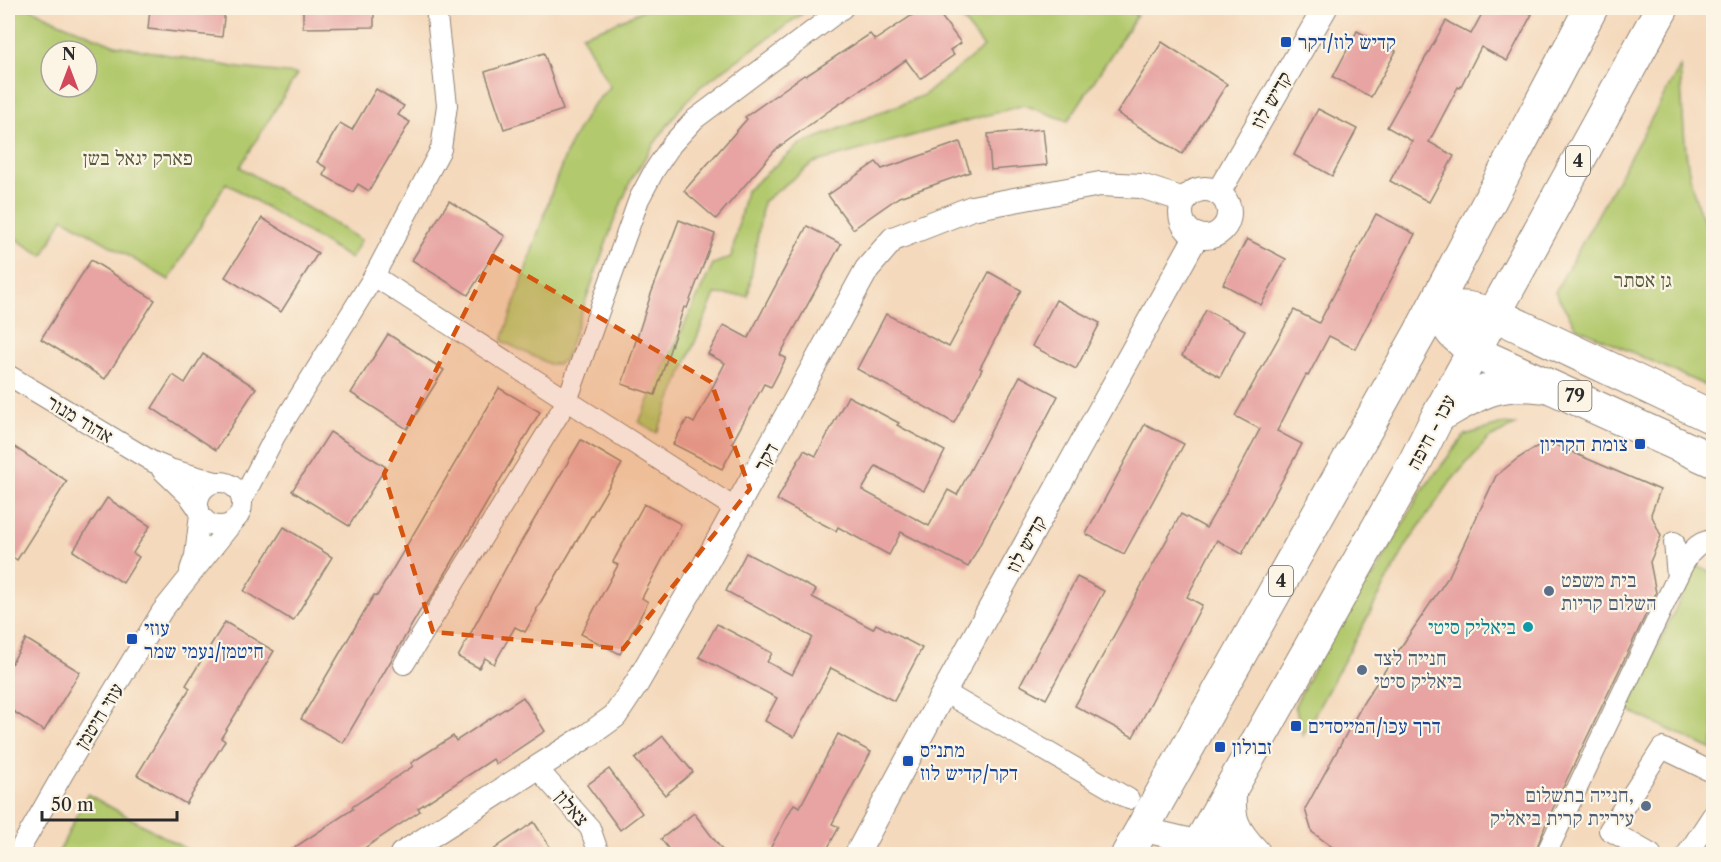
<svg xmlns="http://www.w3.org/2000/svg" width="1721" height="862" font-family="'Libre Caslon Text','Frank Ruhl Libre',serif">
	<rect width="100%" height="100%" fill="#fcf5e5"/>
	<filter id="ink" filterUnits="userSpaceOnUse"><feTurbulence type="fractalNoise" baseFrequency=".0167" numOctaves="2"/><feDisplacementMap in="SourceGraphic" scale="12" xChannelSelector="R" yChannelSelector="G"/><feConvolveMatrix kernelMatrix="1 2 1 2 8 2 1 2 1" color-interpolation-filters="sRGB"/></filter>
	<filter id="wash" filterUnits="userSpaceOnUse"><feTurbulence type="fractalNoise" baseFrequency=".008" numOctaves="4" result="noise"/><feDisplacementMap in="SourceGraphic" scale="24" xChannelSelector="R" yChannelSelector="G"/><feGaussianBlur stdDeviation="1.35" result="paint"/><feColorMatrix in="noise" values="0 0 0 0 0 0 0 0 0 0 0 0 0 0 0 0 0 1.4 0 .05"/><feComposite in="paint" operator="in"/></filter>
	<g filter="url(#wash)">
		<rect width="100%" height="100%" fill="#f4d9bc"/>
		<!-- green -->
		<g fill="#b2c96d" stroke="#6e7a4c" stroke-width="1.5" fill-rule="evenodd">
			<path d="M 8,8 L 30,8 L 56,21 L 115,45 L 239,68 L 297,74 L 240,167 L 361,240 L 351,259 L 226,183 L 169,280 L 63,218 L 43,256 L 8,234 ZM 51,51 L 87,51 L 87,87 L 51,87 Z"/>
			<polygon points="647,8 810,8 700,87 679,110 651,148 631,180 614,221 565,359 558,364 549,364 502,341 555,182 570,144 591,107 610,87 582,35 611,25"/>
			<polygon points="953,8 1125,8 1137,15 1068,121 1024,105 813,163 763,202 748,296 715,294 657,433 639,422 713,264 731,257 746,191 799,145 924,95 984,47"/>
			<path d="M 1680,67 C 1684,118 1682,193 1713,235 L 1713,389 L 1576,327 L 1555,292 Z"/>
			<polygon points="1503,424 1515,425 1488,439 1451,481 1409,541 1303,736 1295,705 1348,602 1375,574 1421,492 1465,435"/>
			<polygon points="1696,566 1713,573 1713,750 1627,710"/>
			<polygon points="87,794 195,854 58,854"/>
		</g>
		<g id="blocks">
			<!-- building -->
			<g fill="#e7a4a2">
				<polygon points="150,8 225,8 222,37 148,29"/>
				<polygon points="303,8 374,8 374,27 303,28"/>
				<polygon points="923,8 935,8 961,43 950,50 954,55 920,79 906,60 830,110 775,150 716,219 684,191 747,119 745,117 804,75 806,76 870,34 875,40"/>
				<polygon points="1485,8 1519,8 1532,14 1507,61 1481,47 1460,88 1458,87 1429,142 1454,156 1429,202 1390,181 1412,141 1387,127 1446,21 1471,34"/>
				<polygon points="1357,31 1396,51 1371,97 1333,77"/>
				<polygon points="1162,42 1227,84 1182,154 1117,113"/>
				<polygon points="544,53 563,110 504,129 485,72"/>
				<polygon points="376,89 404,106 398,115 410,122 369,191 358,184 353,192 323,175 327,168 317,162 340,123 352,130"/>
				<polygon points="1318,109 1357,129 1332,176 1294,155"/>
				<polygon points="1043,129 1047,165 991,170 988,134"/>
				<polygon points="960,142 970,172 899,197 853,229 828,195 876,162 882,169"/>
				<polygon points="449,201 505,236 468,295 412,260"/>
				<polygon points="1376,214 1415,234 1355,349 1329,336 1308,376 1306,375 1277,431 1302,444 1242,554 1217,540 1187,597 1202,605 1133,737 1075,706 1181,514 1206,528 1229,488 1260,429 1235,416 1294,310 1319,323"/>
				<polygon points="262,218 318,253 281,312 225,277"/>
				<polygon points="679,220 715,234 687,308 684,307 655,395 622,384 651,294"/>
				<polygon points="807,226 841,244 780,355 786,358 771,387 764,384 732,443 735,445 722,469 673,444 687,419 694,423 725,363 708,354 724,325 748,338"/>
				<polygon points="1247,239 1286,259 1261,305 1223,284"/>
				<polygon points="91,260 155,300 105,379 41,339"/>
				<polygon points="989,272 1021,290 980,368 982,369 954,423 857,369 886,314 949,347"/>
				<polygon points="1056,300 1100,323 1076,369 1032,346"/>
				<polygon points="1206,310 1245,330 1220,377 1182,356"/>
				<polygon points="388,334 444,370 407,429 351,393"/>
				<polygon points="203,354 256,388 216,450 152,408 173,375 185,383"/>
				<polygon points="1020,376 1058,396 968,567 901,532 889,555 838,527 836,531 777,500 804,450 816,456 848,396 899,423 897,425 945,451 924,491 876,466 862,490 929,526 948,490 957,495"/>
				<polygon points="499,388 540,412 434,593 426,605 424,604 343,743 301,719 374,595 377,596"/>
				<polygon points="1145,424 1184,444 1124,554 1086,534"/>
				<polygon points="330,432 386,467 349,526 292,491"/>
				<polygon points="581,440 622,464 536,610 537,611 525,632 515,627 494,664 485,658 479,668 458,657 508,564"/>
				<polygon points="1546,441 1660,490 1651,514 1661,536 1650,562 1656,593 1547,821 1534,855 1343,855 1312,832 1305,809 1365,700 1449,576 1496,476 1517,459"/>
				<polygon points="8,443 67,481 17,560 8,554"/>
				<polygon points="107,498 150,526 133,553 139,557 123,583 73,551"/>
				<polygon points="644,504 681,524 642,598 648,602 620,654 581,634 618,565 613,562"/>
				<polygon points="284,527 332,557 293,621 244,591"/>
				<polygon points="746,553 816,590 812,597 873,629 876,624 922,648 894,701 831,668 794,737 765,721 777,698 699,657 717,624 772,653 767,662 792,675 812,637 726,591"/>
				<polygon points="1077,577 1104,591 1046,699 1020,685"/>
				<polygon points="225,622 274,651 221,738 225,741 186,804 137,775 190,688 186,685"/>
				<polygon points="26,639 80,672 44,731 8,708 8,669"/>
				<polygon points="523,697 545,731 496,764 493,759 418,808 420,811 354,855 283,855 353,809 352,807 413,766 411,763 453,736 456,741"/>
				<polygon points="838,734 871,752 832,824 839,827 824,855 785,855 771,847 794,804 800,807"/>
				<polygon points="663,736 693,772 665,795 635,759"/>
				<polygon points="609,769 642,813 620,830 587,785"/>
				<polygon points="694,813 726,855 673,855 661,839"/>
				<polygon points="534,822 555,855 487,855 500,845"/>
			</g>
		</g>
	</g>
	<g filter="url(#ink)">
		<use href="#blocks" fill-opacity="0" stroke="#908274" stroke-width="1.5"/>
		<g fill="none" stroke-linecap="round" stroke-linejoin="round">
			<!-- minor casing -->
			<g stroke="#908274" stroke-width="22">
				<g id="minor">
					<polyline points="374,276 736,509"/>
					<polyline points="8,375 153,462 170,469 216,482"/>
					<polyline points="162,470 189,496 199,510"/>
					<circle cx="220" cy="504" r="22"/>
					<polyline points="242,500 275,436 374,276 441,149 447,105 436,8"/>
					<polyline points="1674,542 1677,577"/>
					<polyline points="190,570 195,556 200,514"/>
					<polyline points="404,664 567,401 639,199 654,171 672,144 695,119 843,8"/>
					<polyline points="944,692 1129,799"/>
					<polyline points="536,767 590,828 599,854"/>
					<polyline points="17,854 64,772 162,611 234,521"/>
					<path d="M 1546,854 L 1677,577 C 1686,560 1692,541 1714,540"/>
					<polyline points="1651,854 1609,830 1662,748 1714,773"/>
					<polyline points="1687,854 1714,813"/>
				</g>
			</g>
			<!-- tertiary casing -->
			<g stroke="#908274" stroke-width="26">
				<g id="tertiary">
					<circle cx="1205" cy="213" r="24"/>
					<polyline points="1218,193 1325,8"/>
					<polyline points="1141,829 1200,843 1229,854"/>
					<polyline points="402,854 590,734 615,716 637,683 701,572 867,269 893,239 972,208 1100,184 1141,186 1184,200"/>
					<polyline points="857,854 944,692 1197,235"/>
				</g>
			</g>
			<!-- trunk casing -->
			<g stroke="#908274" stroke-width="35">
				<g id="trunk">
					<polyline points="1434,307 1453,333 1474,352 1714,461"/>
					<polyline points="1434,307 1466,308 1494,314 1714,418"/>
					<path d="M 1440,415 C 1476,395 1496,380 1540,386"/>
					<path d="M 1230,789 C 1227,819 1233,832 1254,854"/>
					<polyline points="1128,854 1420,333 1591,8"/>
					<polyline points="1194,854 1414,464 1438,416 1662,8"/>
				</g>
			</g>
			<!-- minor -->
			<use href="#minor" stroke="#fff" stroke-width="20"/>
			<!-- tertiary -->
			<use href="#tertiary" stroke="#fff" stroke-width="24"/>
			<!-- trunk -->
			<use href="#trunk" stroke="#fff" stroke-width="33"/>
		</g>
	</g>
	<!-- marked area -->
	<path fill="#d5540f" fill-opacity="0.2" stroke="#d5540f" stroke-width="4.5" stroke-dasharray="12 8" stroke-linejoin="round" d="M 493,256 L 711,382 L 750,489 L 623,649 L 433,632 L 384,474 Z"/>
	<!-- markers -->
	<g fill="#1a4fb4" stroke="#fcf5e5" stroke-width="2">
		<rect x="1280" y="36" width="12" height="12" rx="3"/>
		<rect x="1634" y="438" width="12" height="12" rx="3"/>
		<rect x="126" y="633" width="12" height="12" rx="3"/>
		<rect x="1290" y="720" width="12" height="12" rx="3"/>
		<rect x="1214" y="741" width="12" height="12" rx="3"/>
		<rect x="902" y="755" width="12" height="12" rx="3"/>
	</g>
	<g fill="#5c6f8a" stroke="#fcf5e5" stroke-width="2">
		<circle cx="1549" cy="591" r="6"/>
		<circle cx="1362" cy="670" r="6"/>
		<circle cx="1646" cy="806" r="6"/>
	</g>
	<circle fill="#0f9aa8" stroke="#fcf5e5" stroke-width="2" cx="1528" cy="627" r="6"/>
	<g text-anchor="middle" stroke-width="4.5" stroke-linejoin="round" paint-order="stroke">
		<!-- shield labels -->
		<g fill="#fcf5e5" stroke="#6a6863" stroke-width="1.5">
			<rect x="1566" y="146" width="24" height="30" rx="4.5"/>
			<rect x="1558.5" y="381" width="33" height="30" rx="4.5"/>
			<rect x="1269" y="566" width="24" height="30" rx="4.5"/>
		</g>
		<g font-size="18" font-weight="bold" fill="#2b2b2b">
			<text x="1578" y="167">4</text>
			<text x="1575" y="402">79</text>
			<text x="1281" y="587">4</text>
		</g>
		<!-- transit labels -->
		<g font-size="20" fill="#164399" stroke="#fcf5e5" text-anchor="start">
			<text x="1298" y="49">קדיש לוז/דקר</text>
			<text x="1628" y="451" text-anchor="end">צומת הקריון</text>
			<text x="144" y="635">עוזי<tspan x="144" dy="23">חיטמן/נעמי שמר</tspan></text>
			<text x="1308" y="733">דרך עכו/המייסדים</text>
			<text x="1232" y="754">זבולון</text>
			<text x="920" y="757">מתנ״ס<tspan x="920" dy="23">דקר/קדיש לוז</tspan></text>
		</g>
		<!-- street labels -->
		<g font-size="20" fill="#2b2b2b" stroke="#fcf5e5">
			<text transform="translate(1271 100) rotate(-60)" y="7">קדיש לוז</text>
			<text transform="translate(80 419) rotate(31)" y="7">אהוד מנור</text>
			<text transform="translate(1431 432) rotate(-62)" y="7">עכו - חיפה</text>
			<text transform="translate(766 457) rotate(-61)" y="7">דקר</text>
			<text transform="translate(1026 544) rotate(-61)" y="7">קדיש לוז</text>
			<text transform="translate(99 716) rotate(-58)" y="7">עוזי חיטמן</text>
			<text transform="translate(572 808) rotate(50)" y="7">צאלון</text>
		</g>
		<!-- park labels -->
		<g font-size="20" fill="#545a3f" stroke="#fcf5e5">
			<text x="138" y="165">פארק יגאל בשן</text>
			<text x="1643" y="287">גן אסתר</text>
		</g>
		<!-- service labels -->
		<g font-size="20" fill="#4e5e75" stroke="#fcf5e5" text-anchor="start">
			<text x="1561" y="587">בית משפט<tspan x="1561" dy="23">השלום קריות</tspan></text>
			<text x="1374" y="665">חנייה לצד<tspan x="1374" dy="23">ביאליק סיטי</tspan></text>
			<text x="1634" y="802" text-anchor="end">חנייה בתשלום,<tspan x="1634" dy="23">עיריית קרית ביאליק</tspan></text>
		</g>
		<!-- culture labels -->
		<g font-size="20" fill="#0d838f" stroke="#fcf5e5" text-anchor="end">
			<text x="1516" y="634">ביאליק סיטי</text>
		</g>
	</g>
	<!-- margin -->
	<rect width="1721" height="862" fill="none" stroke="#fcf5e5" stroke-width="30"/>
	<!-- north arrow -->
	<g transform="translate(69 69)"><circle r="28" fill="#fcf5e5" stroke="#a8a49b" stroke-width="1.5"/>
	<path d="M0-4.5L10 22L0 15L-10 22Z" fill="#d1495b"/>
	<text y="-9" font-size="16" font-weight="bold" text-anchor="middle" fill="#2b2b2b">N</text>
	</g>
	<!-- scale -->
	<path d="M42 811v9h135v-9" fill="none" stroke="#2b2b2b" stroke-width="3"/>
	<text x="51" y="811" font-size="18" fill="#2b2b2b" stroke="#fcf5e5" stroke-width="4.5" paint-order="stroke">50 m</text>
</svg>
